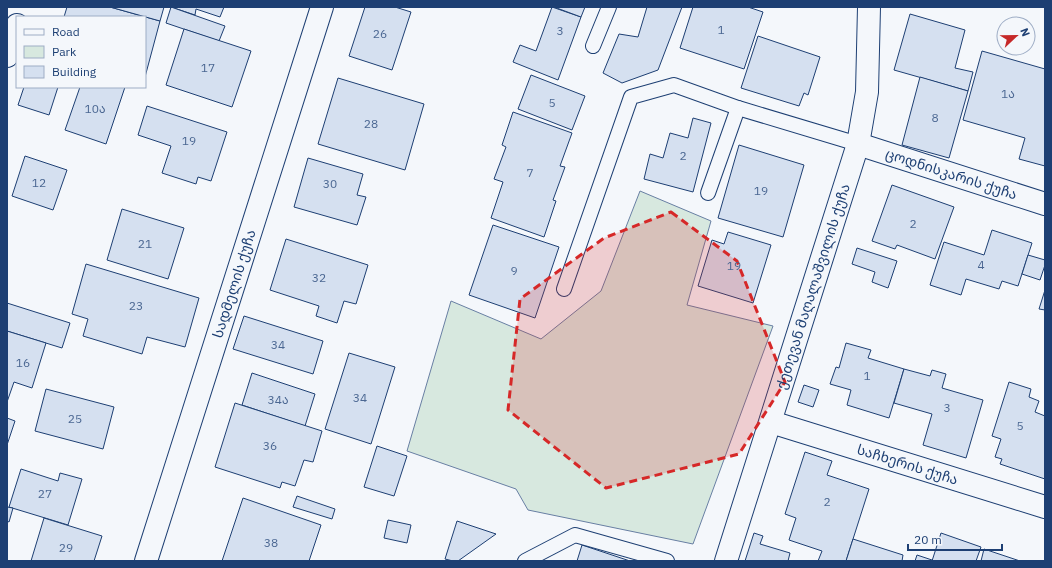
<svg xmlns="http://www.w3.org/2000/svg" width="1052" height="568" font-family="'IBM Plex Sans','Noto Sans Georgian',sans-serif">
	<rect width="100%" height="100%" fill="#f4f7fb"/>
	<!-- green -->
	<polygon fill="#d7e8df" stroke="#687fa3" points="640,191 711,221 687,305 773,326 693,544 528,510 516,489 407,451 451,301 541,339 601,291"/>
	<!-- building -->
	<g fill="#d5e0f0" stroke="#1d3f73">
		<polygon points="67,7 110,7 160,21 145,77 145,17 64,17"/>
		<polygon points="110,7 164,7 160,21"/>
		<polygon points="171,7 224,7 220,17 196,9 195,15"/>
		<polygon points="171,7 225,26 219,41 166,23"/>
		<polygon points="365,7 395,7 411,12 392,70 349,56"/>
		<polygon points="552,7 581,17 558,80 513,62 520,45 536,51"/>
		<polygon points="554,7 585,7 581,17"/>
		<polygon points="647,7 682,7 658,70 622,83 603,73 619,34 638,37"/>
		<polygon points="693,7 748,7 763,12 744,69 680,48"/>
		<polygon points="910,14 965,30 955,68 973,72 968,91 894,70"/>
		<polygon points="184,29 251,51 232,107 166,85"/>
		<polygon points="758,36 820,57 808,95 804,93 799,106 741,88"/>
		<polygon points="982,51 1045,69 1045,166 1019,159 1025,138 963,120"/>
		<polygon points="531,75 585,96 572,130 518,109"/>
		<polygon points="920,77 968,91 949,158 902,145"/>
		<polygon points="338,78 424,104 405,170 318,144"/>
		<polygon points="24,87 58,87 49,115 18,105"/>
		<polygon points="80,87 125,87 106,144 65,130"/>
		<polygon points="147,106 227,132 211,181 198,177 196,184 162,173 171,146 138,135"/>
		<polygon points="513,112 572,133 560,166 565,167 553,200 556,201 544,237 491,218 503,182 494,179 506,147 502,145"/>
		<polygon points="693,118 711,123 693,192 644,179 650,154 663,158 670,133 688,138"/>
		<polygon points="739,145 804,165 783,237 718,218"/>
		<polygon points="25,156 67,170 53,210 12,196"/>
		<polygon points="308,158 363,174 357,195 366,197 357,225 294,207"/>
		<polygon points="892,185 954,207 935,259 897,245 895,249 872,241"/>
		<polygon points="122,209 184,228 168,279 107,260"/>
		<polygon points="493,225 559,247 535,318 469,295"/>
		<polygon points="992,230 1032,243 1018,286 1002,281 999,289 966,279 961,295 930,285 944,242 984,255"/>
		<polygon points="728,232 771,245 753,303 698,286 712,240 724,244"/>
		<polygon points="286,239 368,265 356,304 344,301 337,323 316,316 319,306 270,290"/>
		<polygon points="857,248 897,261 888,288 872,282 875,272 852,264"/>
		<polygon points="1028,255 1045,260 1045,265 1040,280 1022,274"/>
		<polygon points="86,264 199,298 185,347 147,337 142,354 83,336 88,319 72,314"/>
		<polygon points="1045,290 1045,310 1039,309"/>
		<polygon points="7,303 70,323 62,348 7,331"/>
		<polygon points="244,316 323,341 313,374 233,349"/>
		<polygon points="7,331 46,343 32,388 14,382 7,402"/>
		<polygon points="846,343 871,350 868,358 904,369 889,418 847,405 851,390 830,384 836,367 839,368"/>
		<polygon points="349,353 395,367 371,444 325,429"/>
		<polygon points="904,369 930,376 932,370 946,374 942,388 983,400 966,458 923,445 932,414 894,403"/>
		<polygon points="252,373 315,394 305,426 242,405"/>
		<polygon points="1009,382 1031,389 1029,397 1039,401 1035,412 1045,416 1045,479 1000,464 1002,459 995,457 1001,439 992,436"/>
		<polygon points="804,385 819,390 813,407 798,402"/>
		<polygon points="46,389 114,407 103,449 35,431"/>
		<polygon points="235,403 322,431 313,462 304,460 295,486 282,482 280,488 215,467"/>
		<polygon points="7,418 15,421 7,445"/>
		<polygon points="377,446 407,456 394,496 364,487"/>
		<polygon points="805,452 832,461 827,475 869,489 846,561 818,561 822,551 789,540 796,518 785,514"/>
		<polygon points="21,469 58,481 60,473 82,479 68,525 9,507"/>
		<polygon points="297,496 335,509 332,519 293,507"/>
		<polygon points="243,498 321,525 309,561 222,561"/>
		<polygon points="7,507 13,508 9,522 7,521"/>
		<polygon points="44,518 102,536 94,561 31,561"/>
		<polygon points="388,520 411,525 407,543 384,538"/>
		<polygon points="457,521 496,534 458,561 453,561 445,559"/>
		<polygon points="754,533 763,536 760,544 790,553 788,561 745,561"/>
		<polygon points="941,533 981,547 976,561 932,561"/>
		<polygon points="853,539 903,555 902,561 846,561"/>
		<polygon points="582,545 630,561 577,561"/>
		<polygon points="984,549 1020,561 981,561"/>
		<polygon points="917,555 932,560 932,561 915,561"/>
	</g>
	<g fill="none" stroke-linecap="round" stroke-linejoin="round">
		<!-- service casing -->
		<g stroke="#1d3f73" stroke-width="16">
			<g id="service">
				<polyline points="593,46 609,7"/>
				<polyline points="708,193 738,108"/>
				<polyline points="564,289 631,97 674,85 738,108 858,144"/>
				<polyline points="525,561 575,535 667,561"/>
			</g>
		</g>
		<!-- minor casing -->
		<g stroke="#1d3f73" stroke-width="24">
			<g id="minor">
				<polyline points="7,56 17,25"/>
				<path id="s1" d="M 858,144 L 1045,204"/>
				<path id="s2" d="M 771,422 L 1045,507"/>
				<path id="s3" d="M 146,561 L 322,7"/>
				<path id="s4" d="M 726,561 L 858,144 L 867,92 L 869,7"/>
			</g>
		</g>
		<!-- service -->
		<use href="#service" stroke="#f4f7fb" stroke-width="14"/>
		<!-- minor -->
		<use href="#minor" stroke="#f4f7fb" stroke-width="22"/>
	</g>
	<!-- marked area -->
	<path fill="#d62828" fill-opacity="0.2" stroke="#d62828" stroke-width="3" stroke-dasharray="8 5" stroke-linejoin="round" d="M 671,212 L 737,261 L 785,382 L 739,454 L 606,488 L 508,410 L 520,299 L 604,238 Z"/>
	<g text-anchor="middle" stroke-width="3" stroke-linejoin="round" paint-order="stroke">
		<!-- number labels -->
		<g font-size="12" fill="#4b6792">
			<text x="721" y="34">1</text>
			<text x="560" y="35">3</text>
			<text x="380" y="38">26</text>
			<text x="208" y="72">17</text>
			<text x="1008" y="98">1ა</text>
			<text x="552" y="107">5</text>
			<text x="95" y="113">10ა</text>
			<text x="935" y="122">8</text>
			<text x="371" y="128">28</text>
			<text x="189" y="145">19</text>
			<text x="683" y="160">2</text>
			<text x="530" y="177">7</text>
			<text x="39" y="187">12</text>
			<text x="330" y="188">30</text>
			<text x="761" y="195">19</text>
			<text x="913" y="228">2</text>
			<text x="145" y="248">21</text>
			<text x="981" y="269">4</text>
			<text x="734" y="270">19</text>
			<text x="514" y="275">9</text>
			<text x="319" y="282">32</text>
			<text x="136" y="310">23</text>
			<text x="278" y="349">34</text>
			<text x="23" y="367">16</text>
			<text x="867" y="380">1</text>
			<text x="360" y="402">34</text>
			<text x="278" y="404">34ა</text>
			<text x="947" y="412">3</text>
			<text x="75" y="423">25</text>
			<text x="1020" y="430">5</text>
			<text x="270" y="450">36</text>
			<text x="45" y="498">27</text>
			<text x="827" y="506">2</text>
			<text x="271" y="547">38</text>
			<text x="66" y="552">29</text>
		</g>
		<!-- street labels -->
		<g font-size="14" fill="#1d3f73" stroke="#f4f7fb">
			<text dy="5" stroke="none"><textPath href="#s1" startOffset="98">ცოდნისკარის ქუჩა</textPath></text>
			<text dy="5" stroke="none"><textPath href="#s3" startOffset="291">სადმელის ქუჩა</textPath></text>
			<text dy="5" stroke="none"><textPath href="#s4" startOffset="288">ქეთევან მაღალაშვილის ქუჩა</textPath></text>
			<text dy="5" stroke="none"><textPath href="#s2" startOffset="143">საჩხერის ქუჩა</textPath></text>
		</g>
	</g>
	<!-- border -->
	<rect width="1052" height="568" fill="none" stroke="#1d3f73" stroke-width="16"/>
	<!-- legend -->
	<rect x="16" y="16" width="130" height="72" fill="#f4f7fb" stroke="#9eadc5"/>
	<rect x="24" y="29" width="20" height="6" fill="#f4f7fb" stroke="#9eadc5"/>
	<text x="52" y="36" font-size="12" fill="#1d3f73">Road</text>
	<rect x="24" y="46" width="20" height="12" fill="#d7e8df" stroke="#9eadc5"/>
	<text x="52" y="56" font-size="12" fill="#1d3f73">Park</text>
	<rect x="24" y="66" width="20" height="12" fill="#d5e0f0" stroke="#9eadc5"/>
	<text x="52" y="76" font-size="12" fill="#1d3f73">Building</text>
	<!-- north arrow -->
	<g transform="translate(1016 36) rotate(68)"><circle r="19" fill="#f4f7fb" stroke="#9eadc5"/>
	<path d="M0-3L7 15L0 10L-7 15Z" fill="#c62828"/>
	<text y="-6" font-size="11" font-weight="bold" text-anchor="middle" fill="#1d3f73">N</text>
	</g>
	<!-- scale -->
	<path d="M908 544v6h94v-6" fill="none" stroke="#1d3f73" stroke-width="2"/>
	<text x="914" y="544" font-size="12" fill="#1d3f73" stroke="#f4f7fb" stroke-width="3" paint-order="stroke">20 m</text>
</svg>
